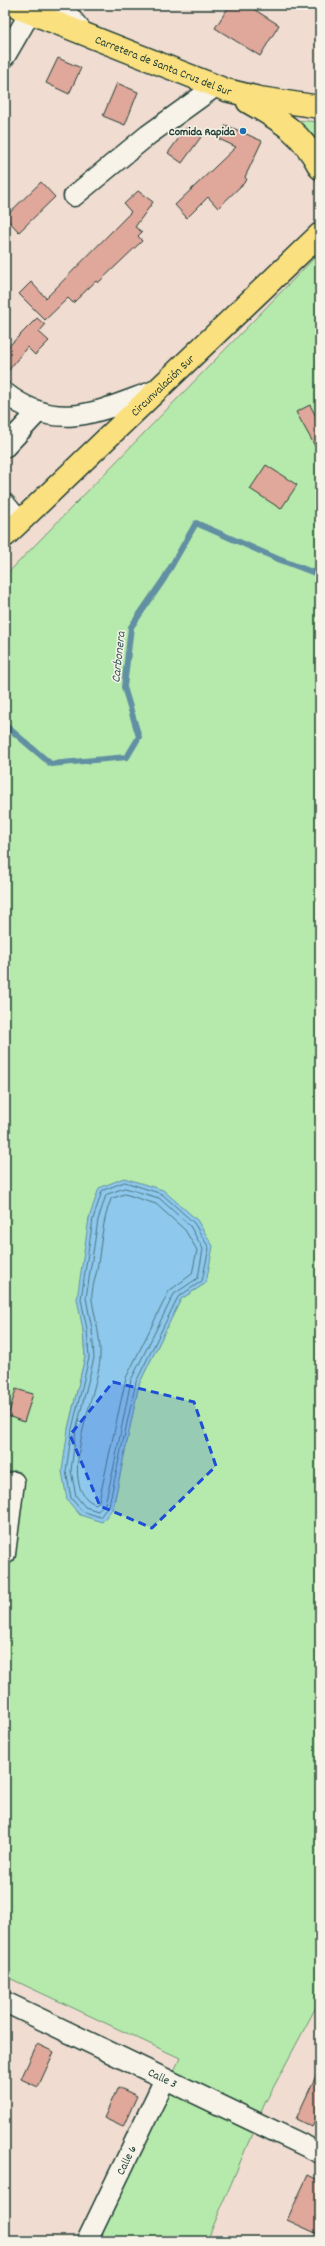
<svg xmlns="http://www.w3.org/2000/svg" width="325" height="2246" font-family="Dekko,sans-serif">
	<rect width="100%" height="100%" fill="#f0dcd1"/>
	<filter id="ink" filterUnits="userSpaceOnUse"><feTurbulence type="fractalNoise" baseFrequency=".025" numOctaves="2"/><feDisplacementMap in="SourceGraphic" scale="8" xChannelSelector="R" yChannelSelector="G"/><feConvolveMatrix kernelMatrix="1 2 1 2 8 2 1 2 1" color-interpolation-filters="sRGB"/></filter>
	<g filter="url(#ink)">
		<!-- green -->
		<g fill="#b6eaac" stroke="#6a9470" fill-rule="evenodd">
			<polygon points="294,120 320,122 320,146 312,134"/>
			<path d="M 320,252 L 320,2009 L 316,2007 L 265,2103 L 207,2241 L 97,2241 L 180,2058 L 5,1976 L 5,576 ZM 89,1218 L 206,1283 L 181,1299 L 139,1384 L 113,1508 L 68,1429 L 85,1357 L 83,1330 Z"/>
		</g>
		<!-- water -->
		<polygon fill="#8ec8ed" stroke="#6290a3" points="124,1178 163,1190 197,1220 213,1246 206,1283 181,1299 139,1384 113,1508 102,1522 80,1515 67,1500 62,1471 68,1429 85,1357 83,1330 77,1299 89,1218 99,1188"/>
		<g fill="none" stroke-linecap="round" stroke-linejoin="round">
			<!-- shore -->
			<g stroke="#4b757e" stroke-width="1">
				<polygon points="125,1182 162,1194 194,1223 209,1248 202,1281 178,1297 136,1382 109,1505 100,1517 82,1511 71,1498 66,1471 72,1429 89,1358 87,1329 81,1299 93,1219 102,1191"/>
				<polygon points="125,1188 159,1198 190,1226 203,1249 198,1278 174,1294 131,1380 113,1471 105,1503 98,1511 85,1507 76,1496 71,1471 76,1430 94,1358 92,1329 86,1298 98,1220 106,1195"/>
				<path d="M 125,1194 L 156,1204 L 185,1230 L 197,1250 L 192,1274 L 169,1291 L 126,1378 L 99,1501 L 96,1504 C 52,1490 100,1388 100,1357 C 101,1338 95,1319 92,1300 C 91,1291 95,1279 97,1270 C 101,1246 102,1222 111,1199 Z"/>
			</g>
			<!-- stream -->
			<polyline stroke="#6290a3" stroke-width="6" points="5,725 51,764 127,757 139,737 124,687 131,627 164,579 196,523 278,559 320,575"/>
		</g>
		<!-- building -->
		<g fill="#e0a79b" stroke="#1f3d34">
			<polygon points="230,5 247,5 279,25 260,56 215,28"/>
			<polygon points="58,58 81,68 69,94 46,83"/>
			<polygon points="117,83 138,92 125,125 103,116"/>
			<polygon points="226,125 262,141 245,177 247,180 218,208 208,197 187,218 175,205 236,147 219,139"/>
			<polygon points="187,127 201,137 182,163 168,153"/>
			<polygon points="41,182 55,197 19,232 5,217"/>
			<polygon points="138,191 153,202 135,227 142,232 138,236 142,241 98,283 96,281 73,303 68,298 45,320 19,294 31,282 46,298 131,212 124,204"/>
			<polygon points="37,318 45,325 39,332 49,341 35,355 27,347 5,375 5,350"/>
			<polygon points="310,405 320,424 320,455 296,412"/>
			<polygon points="266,465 297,485 281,509 250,489"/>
			<polygon points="16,1389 33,1394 24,1422 8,1416"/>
			<polygon points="37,2044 54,2052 38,2087 21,2079"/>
			<polygon points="320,2067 320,2110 312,2127 296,2119"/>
			<polygon points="118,2087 137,2096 123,2127 104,2118"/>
			<polygon points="308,2175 320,2181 320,2235 287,2220"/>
		</g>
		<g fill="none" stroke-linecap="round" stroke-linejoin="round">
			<!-- minor casing -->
			<g stroke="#1f3d34" stroke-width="23">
				<g id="minor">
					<polyline points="60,5 84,34"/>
					<polyline points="5,56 30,13"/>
					<polyline points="74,196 148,135 216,86"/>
					<path d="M 5,393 C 59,435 100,410 157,390"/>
					<polyline points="5,447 37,413"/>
					<polyline points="5,504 20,522"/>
					<polyline points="5,1554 14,1482"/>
					<path id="s1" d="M 5,2002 L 320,2153"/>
					<path id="s2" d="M 87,2241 L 165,2079"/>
				</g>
			</g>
			<!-- major casing -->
			<g stroke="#1f3d34" stroke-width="25">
				<g id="major">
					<path id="s3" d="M 11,5 L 226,90 L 259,98 L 320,107"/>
					<path d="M 248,102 C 282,121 302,133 320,168"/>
					<path id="s4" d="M 5,536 L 320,234"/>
				</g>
			</g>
			<!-- minor -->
			<use href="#minor" stroke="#f7f3e8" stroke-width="20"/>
			<!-- major -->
			<use href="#major" stroke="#fbe080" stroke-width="22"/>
		</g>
	</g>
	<!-- marked area -->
	<path fill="#1d4ed8" fill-opacity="0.2" stroke="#1d4ed8" stroke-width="3" stroke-dasharray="8 5" stroke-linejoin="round" d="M 113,1382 L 194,1402 L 216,1466 L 152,1528 L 100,1506 L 70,1435 Z"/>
	<!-- markers -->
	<circle fill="#1f6fb2" stroke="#f7f3e8" stroke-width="1.5" cx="243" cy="131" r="4"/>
	<g text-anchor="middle" stroke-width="3" stroke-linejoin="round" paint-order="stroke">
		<!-- street labels -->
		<g font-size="12" fill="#1f3d34" stroke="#f7f3e8">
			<text dy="4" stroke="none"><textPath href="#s3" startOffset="164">Carretera de Santa Cruz del Sur</textPath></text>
			<text dy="4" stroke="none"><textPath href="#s4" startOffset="218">Circunvalación Sur</textPath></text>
			<text dy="4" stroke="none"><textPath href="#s1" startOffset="175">Calle 3</textPath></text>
			<text dy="4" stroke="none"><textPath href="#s2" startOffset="90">Calle 6</textPath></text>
		</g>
		<!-- poi labels -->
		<g font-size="12" font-weight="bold" fill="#1f3d34" stroke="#f7f3e8" text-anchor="end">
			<text x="235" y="135">Comida Rapida</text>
		</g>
		<!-- water labels -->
		<g font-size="13" font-style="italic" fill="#355959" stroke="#f7f3e8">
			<text transform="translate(117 657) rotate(-84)" y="5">Carbonera</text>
		</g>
	</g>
	<!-- margin -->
	<rect width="325" height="2246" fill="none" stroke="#f7f3e8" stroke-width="20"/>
	<rect x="10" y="10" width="305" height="2226" fill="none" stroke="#1f3d34" stroke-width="1.5" filter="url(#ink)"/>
</svg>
